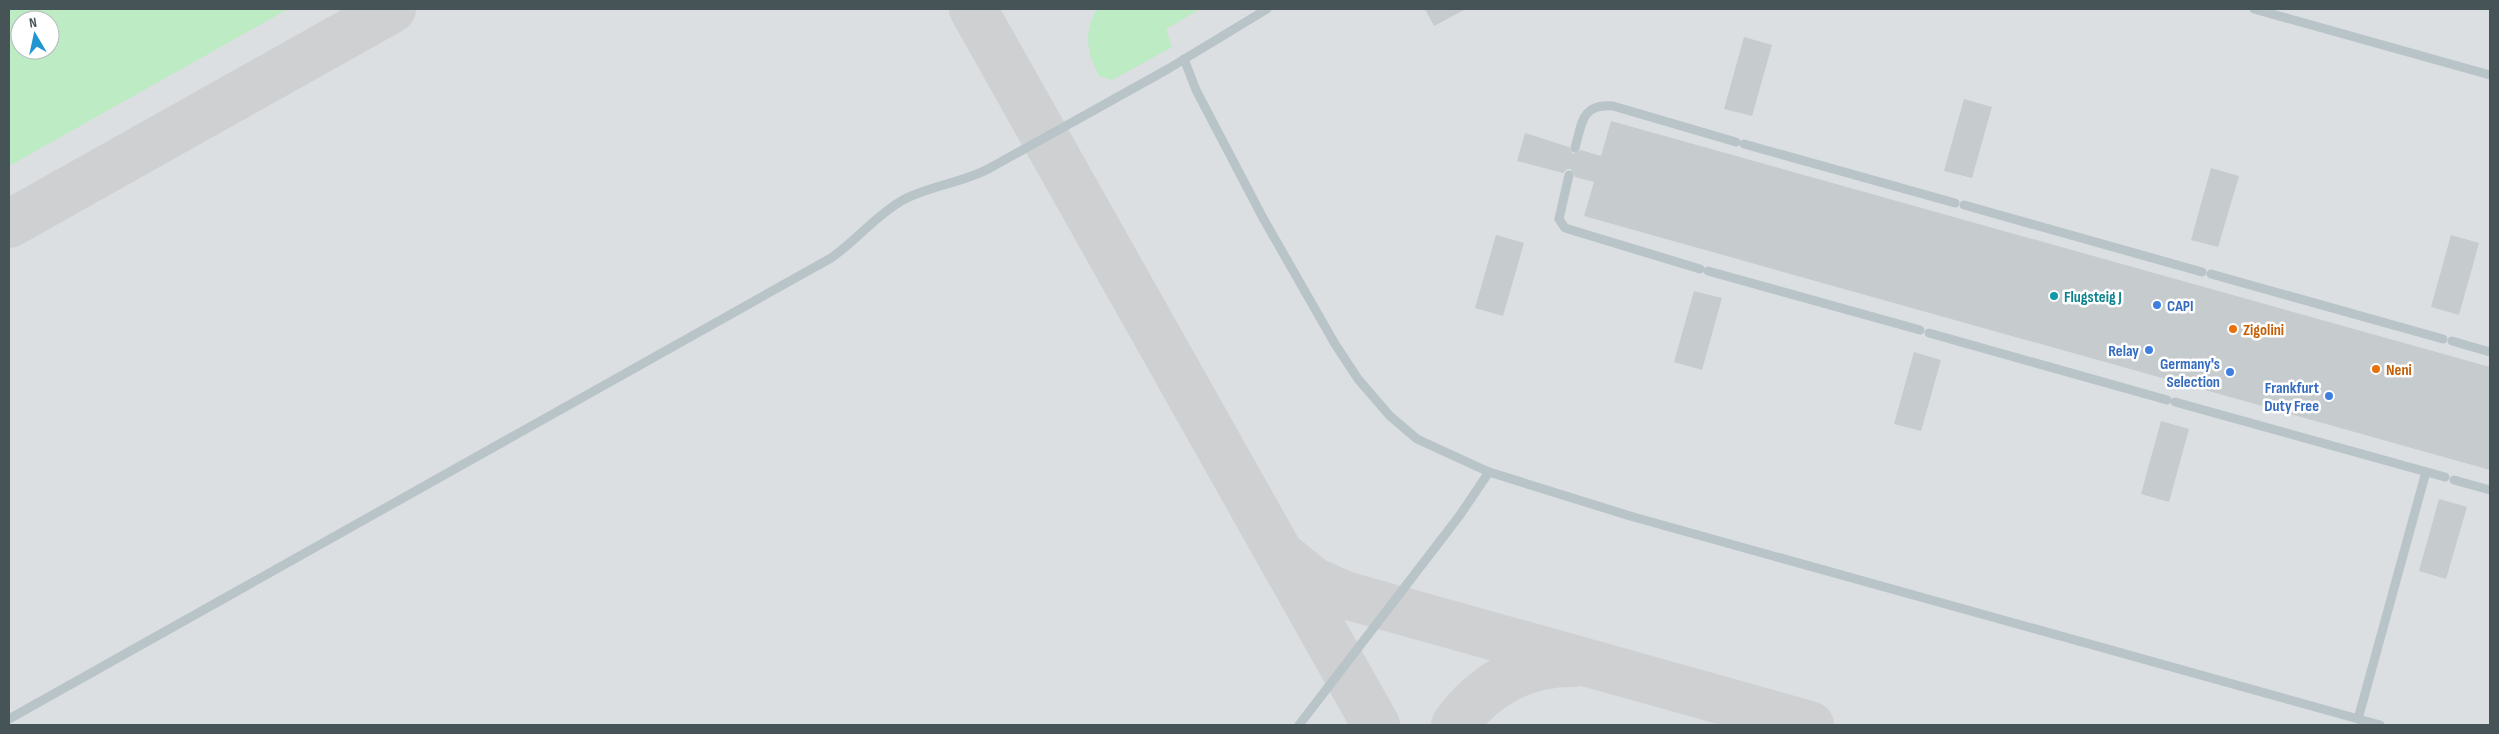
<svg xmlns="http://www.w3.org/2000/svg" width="2499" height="734" font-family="'Sofia Sans Condensed',sans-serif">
	<rect width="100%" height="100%" fill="#efeced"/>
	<!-- airport -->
	<path fill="#dbdfe1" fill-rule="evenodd" d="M 9,9 L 2490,9 L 2490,725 L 9,725 ZM 20,20 L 50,20 L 50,50 L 20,50 Z"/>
	<!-- green -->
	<g fill="#bcebc4" fill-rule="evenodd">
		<path d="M 9,9 L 288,9 L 9,166 ZM 20,20 L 50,20 L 50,50 L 20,50 Z"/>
		<path d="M 1097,9 L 1200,9 L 1166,29 L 1172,47 L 1112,80 L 1099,76 C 1087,52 1083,32 1097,9 Z"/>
	</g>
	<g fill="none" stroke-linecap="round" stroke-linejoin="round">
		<!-- taxiway -->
		<g stroke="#cfd0d2" stroke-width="48">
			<polyline points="973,9 1376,725"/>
			<polyline points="9,224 392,9"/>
			<polyline points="1285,558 1313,581 1345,595 1810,725"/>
			<path d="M 1455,725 C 1483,685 1525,662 1574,663"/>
		</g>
	</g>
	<!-- building -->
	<g fill="#c6cbce">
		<polygon points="1425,9 1466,9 1434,26"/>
		<polygon points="1744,37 1772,45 1752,116 1724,109"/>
		<polygon points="1964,99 1992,107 1972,178 1944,171"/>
		<polygon points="1611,121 2490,367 2490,470 1584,216 1594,182 1575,177 1571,169 1567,169 1563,173 1517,161 1525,133 1569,147 1573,154 1581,150 1601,156"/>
		<polygon points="2211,168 2239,176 2218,247 2191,240"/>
		<polygon points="1496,235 1524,243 1503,316 1475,308"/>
		<polygon points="2451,235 2479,243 2459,315 2431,307"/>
		<polygon points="1694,291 1722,298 1702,370 1674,362"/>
		<polygon points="1914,352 1941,360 1921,431 1894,424"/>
		<polygon points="2161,421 2189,429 2169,502 2141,494"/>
		<polygon points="2439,499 2467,507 2446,579 2419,571"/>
	</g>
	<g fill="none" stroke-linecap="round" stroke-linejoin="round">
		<!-- service -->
		<g stroke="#b8c4c8" stroke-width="9">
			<polyline points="2254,9 2490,75"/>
			<polyline points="1184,59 1196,90 1263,218 1335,344 1358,379 1390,416 1417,439 1489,472 1630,516 2380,725"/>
			<polyline points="1744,144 1955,203"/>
			<path d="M 1575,148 C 1582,124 1581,103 1613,106 L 1736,142"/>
			<polyline points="1569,175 1559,219 1565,228 1700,269"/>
			<polyline points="1964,205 2202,272"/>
			<polyline points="1708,271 1920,330"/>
			<polyline points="2211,274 2443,339"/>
			<polyline points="1929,333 2167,400"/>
			<polyline points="2452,341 2490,352"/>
			<polyline points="2175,402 2445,477"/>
			<polyline points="2454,480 2490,490"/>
			<path d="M 9,719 L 831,258 C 856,241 876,215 903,200 C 931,185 963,183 990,168 L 1168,69 L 1267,9"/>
			<polyline points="2358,719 2426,472"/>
			<polyline points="1299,725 1460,515 1489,472"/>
		</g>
	</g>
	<!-- markers -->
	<circle fill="#0f9aa8" stroke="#fff" stroke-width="2" cx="2054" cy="296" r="5"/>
	<g fill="#3f7fe0" stroke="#fff" stroke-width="2">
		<circle cx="2157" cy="305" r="5"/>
		<circle cx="2149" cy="350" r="5"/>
		<circle cx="2230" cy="372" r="5"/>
		<circle cx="2329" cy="396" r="5"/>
	</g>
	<g fill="#e8710a" stroke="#fff" stroke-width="2">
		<circle cx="2233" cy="329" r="5"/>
		<circle cx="2376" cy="369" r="5"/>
	</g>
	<g text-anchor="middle" stroke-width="5" stroke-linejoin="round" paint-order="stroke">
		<!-- culture labels -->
		<g font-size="16" font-weight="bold" fill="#0d838f" stroke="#fff" text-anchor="start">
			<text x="2064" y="302">Flugsteig J</text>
		</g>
		<!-- shop labels -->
		<g font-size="16" font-weight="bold" fill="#366cbe" stroke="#fff" text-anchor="end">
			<text x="2167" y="311" text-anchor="start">CAPI</text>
			<text x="2139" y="356">Relay</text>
			<text x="2220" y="369">Germany's<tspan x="2220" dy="18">Selection</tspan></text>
			<text x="2319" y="393">Frankfurt<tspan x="2319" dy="18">Duty Free</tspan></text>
		</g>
		<!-- food labels -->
		<g font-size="16" font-weight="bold" fill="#c56008" stroke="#fff" text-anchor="start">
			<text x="2243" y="335">Zigolini</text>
			<text x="2386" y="375">Neni</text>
		</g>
	</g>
	<!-- border -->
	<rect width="2499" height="734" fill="none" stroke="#465458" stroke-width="20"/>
	<!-- north arrow -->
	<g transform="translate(35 35) rotate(351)"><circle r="24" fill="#ffffff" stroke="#b5bbbc"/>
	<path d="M0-4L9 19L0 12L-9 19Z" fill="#2296d2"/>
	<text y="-8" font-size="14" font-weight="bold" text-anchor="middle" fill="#465458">N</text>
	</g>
</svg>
